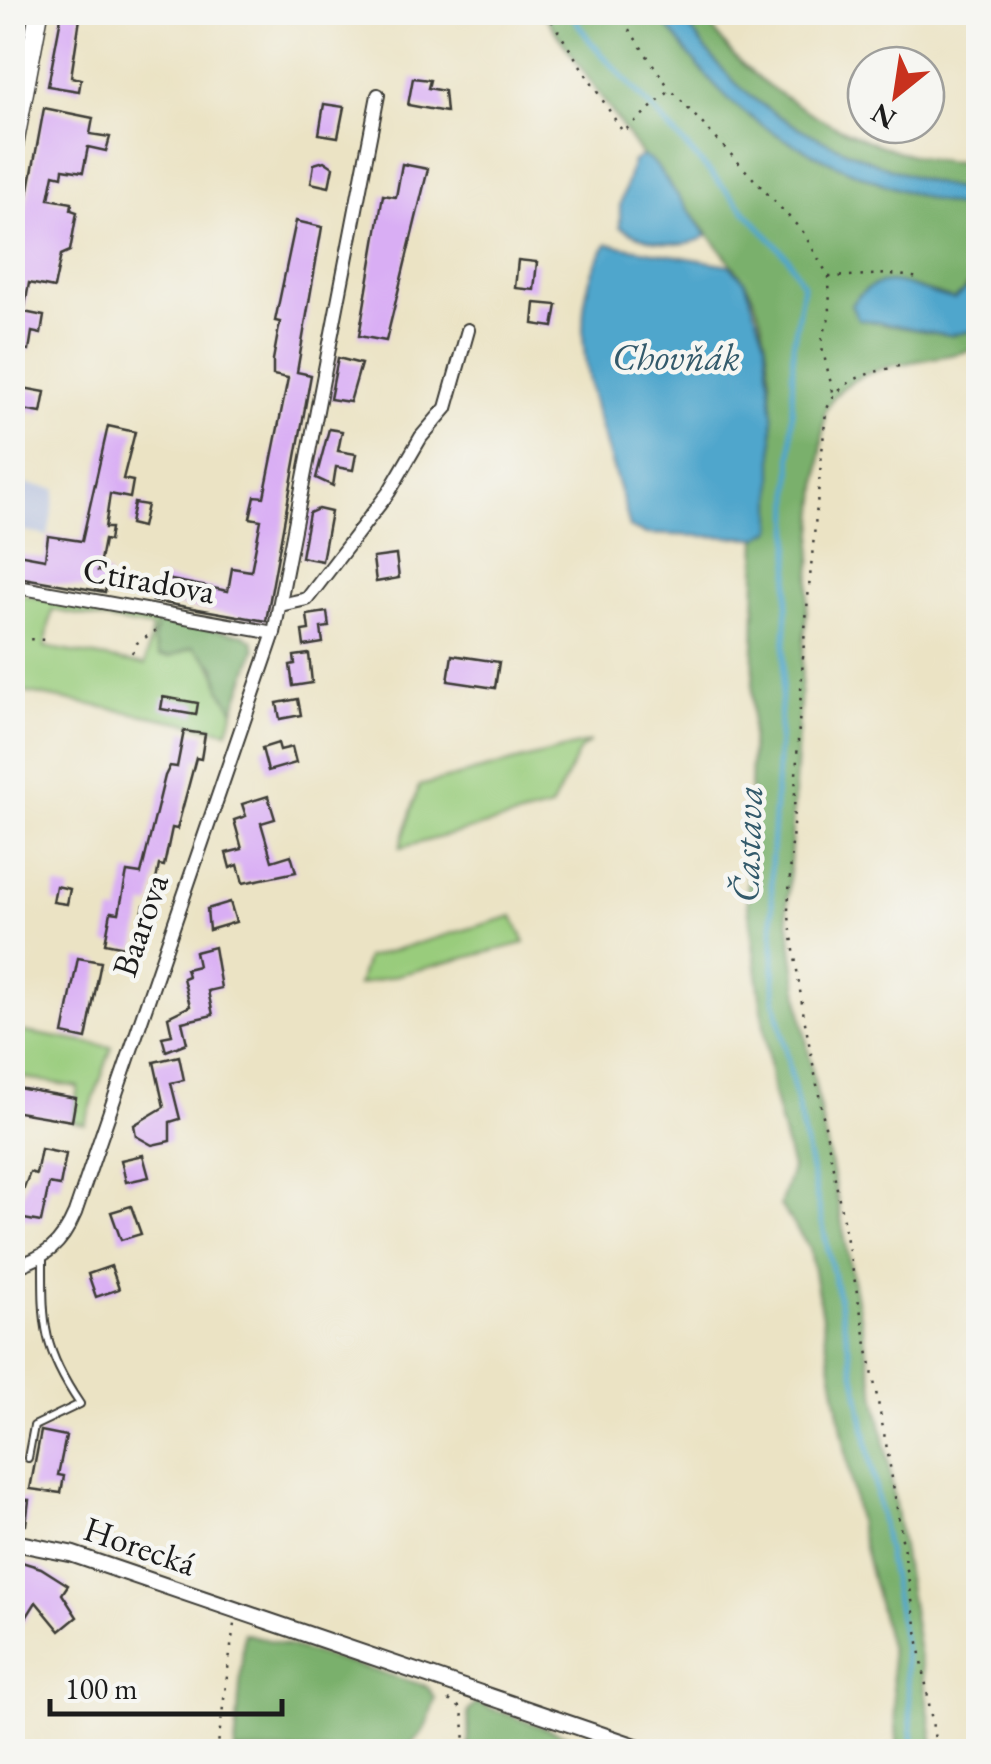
<svg xmlns="http://www.w3.org/2000/svg" width="991" height="1764" font-family="'EB Garamond',serif">
	<rect width="100%" height="100%" fill="#f6f6f2"/>
	<filter id="ink" filterUnits="userSpaceOnUse"><feTurbulence type="fractalNoise" baseFrequency=".01" numOctaves="2"/><feDisplacementMap in="SourceGraphic" scale="20" xChannelSelector="R" yChannelSelector="G"/><feConvolveMatrix kernelMatrix="1 2 1 2 8 2 1 2 1" color-interpolation-filters="sRGB"/></filter>
	<filter id="wash" filterUnits="userSpaceOnUse"><feTurbulence type="fractalNoise" baseFrequency=".0048" numOctaves="4" result="noise"/><feDisplacementMap in="SourceGraphic" scale="40" xChannelSelector="R" yChannelSelector="G"/><feGaussianBlur stdDeviation="2.25" result="paint"/><feColorMatrix in="noise" values="0 0 0 0 0 0 0 0 0 0 0 0 0 0 0 0 0 1.4 0 .05"/><feComposite in="paint" operator="in"/></filter>
	<g filter="url(#wash)">
		<rect width="100%" height="100%" fill="#ebe3c4"/>
		<!-- industrial -->
		<polygon fill="#bac4de" points="12,482 56,489 48,536 13,529"/>
		<!-- green -->
		<g fill="#99cc7c" stroke="#5a744c" stroke-width="2.5" fill-rule="evenodd">
			<path d="M 12,593 L 158,619 L 170,657 L 193,647 C 218,663 219,687 234,710 L 228,731 L 13,690 ZM 52,610 L 152,628 L 145,665 L 45,647 Z"/>
			<polygon points="590,742 580,750 551,808 400,848 419,786"/>
			<polygon points="513,916 525,943 358,985 366,958"/>
			<polygon points="13,1030 112,1047 85,1124 72,1121 78,1087 13,1076"/>
		</g>
		<!-- forest -->
		<g fill="#7ab06c" stroke="#4b6644" stroke-width="2.5">
			<path d="M 543,13 L 657,13 C 681,44 703,75 732,102 C 789,153 904,196 978,211 C 978,245 983,278 954,299 L 910,286 L 882,324 L 949,335 L 978,330 L 978,348 C 929,365 848,358 825,412 L 804,640 L 787,910 L 802,1018 L 887,1454 L 935,1751 L 898,1751 L 890,1650 L 860,1532 L 810,1249 L 780,1205 L 792,1169 L 773,1094 L 747,898 L 757,538 L 773,529 C 770,465 782,332 743,279 C 715,240 681,204 654,163 L 642,156 Z"/>
			<path d="M 678,13 L 701,13 C 712,27 722,43 734,56 C 786,109 902,170 978,161 L 978,194 C 908,180 796,137 742,89 C 717,66 698,39 678,13 Z"/>
			<polygon points="158,619 244,635 253,641 255,650 234,710 220,689 216,667 193,647 170,657 159,656 153,641"/>
			<path d="M 244,1633 L 427,1686 L 435,1698 C 428,1725 423,1742 395,1751 L 235,1751 Z"/>
			<polygon points="476,1703 609,1751 469,1751 468,1712"/>
		</g>
		<!-- water -->
		<g fill="#4fa6cc" stroke="#366174" stroke-width="2.5">
			<path d="M 657,13 L 678,13 C 698,39 717,66 742,89 C 796,137 908,180 978,194 L 978,211 C 904,196 789,153 732,102 C 703,75 681,44 657,13 Z"/>
			<path d="M 642,156 L 654,163 L 707,236 C 681,252 644,241 620,227 L 620,206 L 633,161 Z"/>
			<path d="M 607,244 L 729,265 L 745,281 L 765,341 L 773,415 L 773,530 L 757,538 L 646,534 L 630,528 C 610,441 550,328 607,244 Z"/>
			<path d="M 978,260 L 978,330 L 949,335 L 858,319 L 851,305 C 882,262 913,292 954,299 L 970,287 Z"/>
		</g>
		<g fill="none" stroke-linecap="round" stroke-linejoin="round">
			<!-- stream -->
			<polyline stroke="#4fa6cc" stroke-width="5" points="570,12 590,41 788,258 803,285 793,346 790,561 771,867 775,1000 857,1386 903,1639 914,1752"/>
		</g>
		<g id="blocks">
			<!-- building -->
			<g fill="#d9aef4">
				<polygon points="62,12 81,12 71,77 81,79 79,91 48,86"/>
				<polygon points="413,78 430,80 428,88 444,91 446,112 408,105"/>
				<polygon points="324,104 344,107 338,137 319,134"/>
				<polygon points="44,108 93,118 90,134 110,137 106,151 88,147 83,172 63,169 62,176 54,174 49,199 72,203 71,210 77,212 70,251 61,255 54,288 29,283 24,312 44,316 41,334 32,332 29,351 12,348 12,281"/>
				<polygon points="324,161 333,167 329,187 311,183 314,164"/>
				<polygon points="402,164 428,169 386,341 359,336 383,195 396,197"/>
				<polygon points="296,221 322,227 297,372 311,375 266,621 153,601 161,578 228,591 232,568 251,571 261,520 250,518 255,496 264,497 288,378 273,375 273,360 280,322 275,321"/>
				<polygon points="518,260 537,262 534,290 515,288"/>
				<polygon points="535,303 557,305 553,327 533,324"/>
				<polygon points="338,358 361,364 350,402 330,399"/>
				<polygon points="12,386 45,392 41,413 12,408"/>
				<polygon points="108,426 135,432 123,479 133,481 130,498 110,494 105,528 111,528 109,541 104,540 98,571 109,574 105,592 12,576 12,553 45,559 48,536 82,541"/>
				<polygon points="329,429 342,431 338,451 356,454 353,470 336,467 333,486 316,478"/>
				<polygon points="134,503 147,505 142,527 130,524"/>
				<polygon points="318,509 331,512 322,561 301,557 309,513"/>
				<polygon points="396,555 399,578 376,582 373,558"/>
				<polygon points="327,612 329,627 321,628 323,643 304,646 302,631 309,630 307,615"/>
				<polygon points="309,654 312,683 293,686 290,665 295,664 294,656"/>
				<polygon points="452,655 499,662 495,688 448,681"/>
				<polygon points="163,697 198,703 196,715 161,709"/>
				<polygon points="298,699 301,715 280,719 277,703"/>
				<polygon points="184,731 205,734 201,759 196,758 177,829 172,828 164,866 159,865 151,906 144,905 135,949 105,943 111,912 119,913 127,872 141,874 165,776 170,766 177,767"/>
				<polygon points="278,743 280,750 292,747 296,763 268,771 262,748"/>
				<polygon points="268,796 275,819 261,823 272,861 291,855 296,872 243,883 238,865 230,868 226,853 242,849 234,820 246,816 242,804"/>
				<polygon points="56,886 70,889 67,904 53,902"/>
				<polygon points="230,902 236,922 209,930 207,909"/>
				<polygon points="214,947 221,988 208,991 213,1015 182,1022 187,1043 166,1051 162,1037 172,1035 168,1017 190,1006 183,978 188,976 186,969 198,966 195,952"/>
				<polygon points="78,958 101,962 86,1039 63,1034"/>
				<polygon points="179,1056 184,1080 171,1083 180,1119 170,1122 170,1141 152,1145 136,1136 134,1125 164,1107 154,1062"/>
				<polygon points="12,1087 76,1098 72,1121 12,1111"/>
				<polygon points="41,1149 66,1154 60,1186 49,1184 41,1222 18,1218 23,1191 30,1172 36,1174"/>
				<polygon points="143,1155 149,1177 126,1182 121,1160"/>
				<polygon points="131,1206 141,1234 121,1240 111,1212"/>
				<polygon points="111,1266 119,1289 96,1297 88,1274"/>
				<polygon points="41,1431 66,1436 58,1475 64,1476 61,1493 30,1489"/>
				<polygon points="12,1499 29,1500 26,1525 12,1524"/>
				<polygon points="12,1559 41,1568 68,1585 62,1594 77,1617 60,1631 36,1602 23,1623 12,1618"/>
			</g>
		</g>
	</g>
	<g filter="url(#ink)">
		<use href="#blocks" fill-opacity="0" stroke="#3b3a35" stroke-width="2.5"/>
		<g fill="none" stroke-linecap="round" stroke-linejoin="round">
			<!-- service casing -->
			<g stroke="#3b3a35" stroke-width="10">
				<path id="service" d="M 28,1458 L 34,1426 L 80,1404 C 42,1348 43,1324 43,1258"/>
			</g>
			<!-- minor casing -->
			<g stroke="#3b3a35" stroke-width="16">
				<g id="minor">
					<polyline points="12,586 274,633"/>
					<polyline points="280,605 307,599 389,492 421,437 446,408 468,330"/>
					<path d="M 12,1268 C 46,1257 61,1246 75,1213 L 274,633 L 378,95"/>
				</g>
			</g>
			<!-- tertiary casing -->
			<g stroke="#3b3a35" stroke-width="19">
				<polyline id="tertiary" points="12,1542 72,1554 652,1752"/>
			</g>
			<!-- secondary casing -->
			<g stroke="#3b3a35" stroke-width="21">
				<polyline id="secondary" points="12,156 39,12"/>
			</g>
			<!-- path -->
			<g stroke="#3b3a35" stroke-width="2.5" stroke-dasharray="2.5 8" stroke-linecap="butt">
				<polyline points="546,12 623,132 671,90 803,232 829,277 830,314 821,343 833,392"/>
				<polyline points="617,12 670,89"/>
				<polyline points="829,277 891,274 921,278"/>
				<path d="M 899,366 C 866,374 840,378 826,411 L 804,640 L 788,910 L 804,1017 L 888,1454 L 937,1752"/>
				<polyline points="12,631 22,639 51,640"/>
				<polyline points="132,653 137,643 160,628"/>
				<polyline points="449,1700 462,1709 466,1752"/>
				<polyline points="217,1752 234,1624"/>
			</g>
			<!-- service -->
			<use href="#service" stroke="#fff" stroke-width="6"/>
			<!-- minor -->
			<use href="#minor" stroke="#fff" stroke-width="12"/>
			<!-- tertiary -->
			<use href="#tertiary" stroke="#fff" stroke-width="15"/>
			<!-- secondary -->
			<use href="#secondary" stroke="#fff" stroke-width="18"/>
		</g>
	</g>
	<g text-anchor="middle" stroke-width="9" stroke-linejoin="round" paint-order="stroke">
		<!-- street labels -->
		<g font-size="35" fill="#1c1c1c" stroke="#f6f6f2">
			<text transform="translate(149 580) rotate(10)" y="12">Ctiradova</text>
			<text transform="translate(140 925) rotate(-71)" y="12">Baarova</text>
			<text transform="translate(140 1546) rotate(19)" y="12">Horecká</text>
		</g>
		<!-- water labels -->
		<g font-size="38" font-style="italic" fill="#335a6b" stroke="#f6f6f2">
			<text x="676" y="370">Chovňák</text>
			<text transform="translate(747 844) rotate(-88)" y="13">Častava</text>
		</g>
	</g>
	<!-- margin -->
	<rect width="991" height="1764" fill="none" stroke="#f6f6f2" stroke-width="50"/>
	<!-- north arrow -->
	<g transform="translate(896 95) rotate(210)"><circle r="48" fill="#f6f6f2" stroke="#9f9f9c" stroke-width="2.5"/>
	<path d="M0-8L18 38L0 25L-18 38Z" fill="#c8321e"/>
	<text y="-15" font-size="28" font-weight="bold" text-anchor="middle" fill="#1c1c1c">N</text>
	</g>
	<!-- scale -->
	<path d="M50 1699v15h232v-15" fill="none" stroke="#1c1c1c" stroke-width="5"/>
	<text x="65" y="1699" font-size="30" fill="#1c1c1c" stroke="#f6f6f2" stroke-width="8" paint-order="stroke">100 m</text>
</svg>
